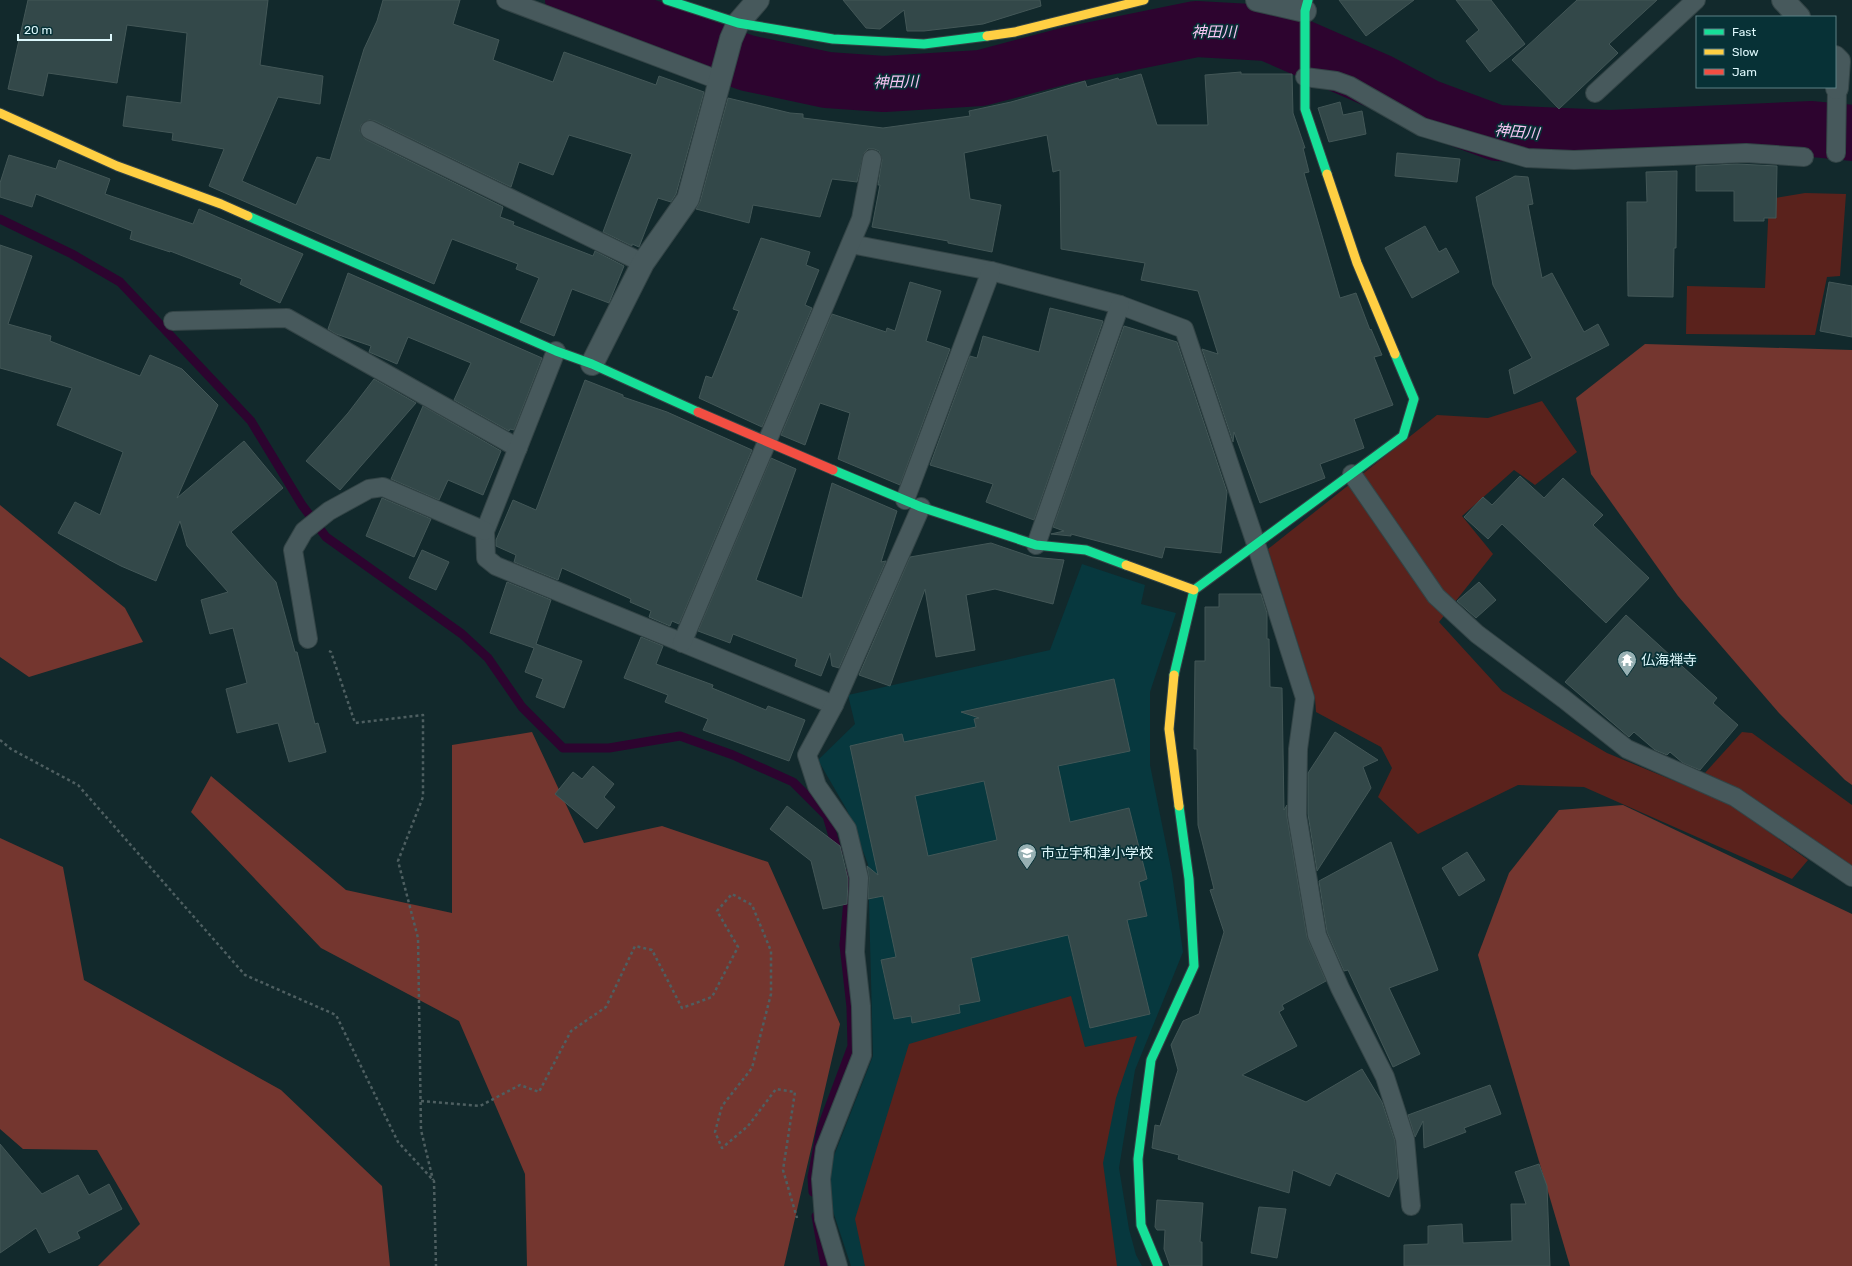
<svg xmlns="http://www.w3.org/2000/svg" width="1852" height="1266" font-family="Rubik,'Noto Sans JP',sans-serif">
	<rect width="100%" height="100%" fill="#12292c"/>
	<!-- built -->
	<polygon fill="#07383e" points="1082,564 1145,585 1141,604 1176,613 1150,692 1150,765 1172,874 1183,952 1135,1070 1119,1168 1129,1229 1136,1255 1142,1266 851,1266 830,1202 830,1166 873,1056 868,864 847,810 818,760 855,724 848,695 1050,650"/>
	<!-- green -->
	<g fill="#5a221c">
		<polygon points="1805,193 1846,194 1840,276 1827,277 1815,335 1686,334 1687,286 1765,288 1769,199"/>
		<polygon points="1542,401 1577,452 1535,485 1514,470 1462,516 1493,554 1439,622 1502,691 1607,753 1730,804 1808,860 1792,879 1584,787 1518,785 1418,834 1378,797 1392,768 1381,747 1316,712 1315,698 1268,549 1437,415 1488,418"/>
		<polygon points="1742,732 1752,733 1852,805 1852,871 1704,774"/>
		<polygon points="1071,996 1085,1047 1137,1036 1116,1098 1103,1163 1117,1266 865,1266 855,1219 909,1044"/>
	</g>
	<!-- forest -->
	<g fill="#74362f">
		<polygon points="1645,344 1852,350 1852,785 1845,780 1779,713 1678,596 1591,474 1576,398"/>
		<polygon points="0,505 125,608 143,642 29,677 0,657"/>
		<polygon points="532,732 584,843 662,826 768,862 840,1024 784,1266 527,1266 525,1174 459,1021 321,948 191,812 211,776 346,890 452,913 452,745"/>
		<polygon points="1623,805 1852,914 1852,1266 1570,1266 1478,955 1509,873 1559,810"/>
		<polygon points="0,838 63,867 84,980 281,1090 382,1186 390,1266 98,1266 140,1224 97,1150 23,1149 0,1129"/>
	</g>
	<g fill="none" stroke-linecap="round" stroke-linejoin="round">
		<!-- stream -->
		<g stroke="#2d042f" stroke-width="9">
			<polyline points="0,219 72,254 120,282 251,421 302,505 326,537 462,634 488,658 522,707 563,748 609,748 680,736 733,755 793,782 827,816 838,853"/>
			<polyline points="813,1192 812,1177 821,1129 852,1046 851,1007 844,945 849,889 844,873"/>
			<polyline points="816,1216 825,1266"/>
		</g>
		<!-- river -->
		<polyline stroke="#2d042f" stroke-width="56" points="573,0 747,63 827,80 884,84 981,78 1068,55 1196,29 1268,33 1380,82 1427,107 1497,133 1610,138 1812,129 1852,133"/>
	</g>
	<!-- building -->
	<g fill="#334849" stroke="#435757" fill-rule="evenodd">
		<polygon points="28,0 268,0 260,65 323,76 320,104 278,97 242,181 296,205 317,157 330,160 364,49 377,21 383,0 460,0 453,24 499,40 493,60 553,82 564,52 656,85 659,76 704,92 676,194 671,202 658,198 639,247 632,244 632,246 603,232 632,154 569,135 553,175 519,162 511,187 375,121 369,120 361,125 360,131 365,139 503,207 500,217 514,222 513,225 593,256 595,251 624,266 609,303 572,289 554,336 520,322 539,278 516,269 518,264 452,239 434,284 209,186 224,149 172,140 173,133 123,126 127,96 181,103 187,33 127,25 117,83 48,73 43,96 8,89"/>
		<polygon points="843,0 1040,0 1041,6 983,24 924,31 907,31 904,10 880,29 866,28"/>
		<polygon points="1339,0 1414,0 1366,36"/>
		<polygon points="1456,0 1491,0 1525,44 1490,72 1466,41 1479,30"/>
		<polygon points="1577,0 1657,0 1609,44 1618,53 1559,109 1512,60"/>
		<polygon points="1241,72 1241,74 1292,74 1293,113 1305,148 1303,148 1309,172 1304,173 1340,298 1356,293 1370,330 1371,329 1382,355 1374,357 1393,405 1354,419 1364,448 1320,464 1325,478 1260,503 1234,432 1233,442 1202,349 1218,354 1198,291 1141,280 1145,263 1061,249 1060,170 1053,172 1047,135 964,153 970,199 1001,205 992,252 948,243 948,241 872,227 880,185 878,185 882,160 879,151 874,149 868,149 864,153 857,182 832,179 820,217 753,205 749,223 696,209 700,202 728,98 790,113 803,114 803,118 883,128 970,116 969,111 1011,102 1085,81 1087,87 1118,78 1119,80 1141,74 1157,125 1208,125 1205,75"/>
		<polygon points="1340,102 1343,115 1362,111 1366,134 1329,142 1318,108"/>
		<polygon points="1397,153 1460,159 1457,182 1395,176"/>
		<polygon points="9,155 56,169 59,160 110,179 105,194 193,224 199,209 303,254 280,303 240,284 242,279 170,251 170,252 130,239 132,231 36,194 32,207 0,197 0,183"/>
		<polygon points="1737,164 1777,166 1776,218 1764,218 1764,221 1734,221 1734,191 1696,191 1696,166"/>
		<polygon points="1677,171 1676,248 1674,248 1673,297 1628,296 1627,202 1647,202 1646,172"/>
		<polygon points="1515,176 1528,177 1533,204 1528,205 1542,278 1552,273 1584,332 1598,324 1609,345 1514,394 1509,370 1532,358 1493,285 1476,197"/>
		<polygon points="1425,226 1439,252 1446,248 1459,272 1412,298 1385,248"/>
		<polygon points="761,238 810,252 806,265 819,270 805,305 812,308 762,427 699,398 706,376 712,378 739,311 733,309"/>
		<polygon points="0,245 32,256 8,324 51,336 50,341 140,376 150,355 182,369 218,405 177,498 244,441 283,488 231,532 276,582 295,652 297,652 315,724 318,723 326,752 289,762 278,723 237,733 226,689 247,683 233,628 210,634 201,600 228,592 187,546 180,521 156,581 121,566 58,533 75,502 100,515 123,452 57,425 72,388 0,368"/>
		<polygon points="348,273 542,358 514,430 510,429 509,431 454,400 471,363 408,337 397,364 369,352 371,346 336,334 328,329"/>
		<polygon points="910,282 941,291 926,341 950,349 900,485 838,459 850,413 820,403 805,445 781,435 832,314 886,332 887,328 895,331"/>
		<polygon points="1829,282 1852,286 1852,337 1820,331"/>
		<polygon points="1050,308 1103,321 1034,520 986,502 993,484 930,465 970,356 977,358 983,336 1039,352"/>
		<polygon points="1124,326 1177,342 1227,492 1221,553 1165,547 1162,558 1071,534 1071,536 1051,534 1064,531 1053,527"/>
		<polygon points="374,379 416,403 340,490 306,461 348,413"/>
		<polygon points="585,380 623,395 623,397 667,412 752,450 679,624 672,621 670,626 649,617 651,611 630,602 631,599 562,568 558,580 514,562 516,555 496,546 496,540 513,500 536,510"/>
		<polygon points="423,406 501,451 483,495 448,480 439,500 391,479"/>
		<polygon points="771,458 796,469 756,580 802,598 832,483 897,511 881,562 886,561 839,668 832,666 830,653 821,676 795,666 797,659 733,634 730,643 698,631"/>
		<polygon points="1520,476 1544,498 1563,478 1603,515 1593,525 1649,578 1606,623 1502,524 1488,539 1464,517 1483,497 1492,505"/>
		<polygon points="382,498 431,519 414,557 366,536"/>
		<polygon points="991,543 1032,557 1064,560 1053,604 995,589 966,595 975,650 936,657 925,589 890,686 859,675 910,557"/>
		<polygon points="422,550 449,562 436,590 409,578"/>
		<polygon points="507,582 551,600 536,644 582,661 564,708 536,697 543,679 525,672 534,648 490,633"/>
		<polygon points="1479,582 1496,600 1476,618 1457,601"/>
		<polygon points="1219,594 1261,594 1267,613 1267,639 1269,639 1270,687 1282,688 1284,810 1287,805 1287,817 1307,937 1326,981 1282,1005 1284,1009 1279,1012 1297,1046 1242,1075 1306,1102 1362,1069 1382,1102 1395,1141 1398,1177 1389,1197 1336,1173 1330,1186 1293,1170 1289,1193 1178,1159 1179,1155 1152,1148 1155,1125 1160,1126 1178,1070 1171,1045 1183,1021 1199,1014 1224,932 1210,890 1214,889 1198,825 1197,749 1194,749 1195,661 1205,661 1205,607 1219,607"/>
		<polygon points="1626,615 1717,698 1713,703 1738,725 1700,770 1683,763 1670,752 1667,755 1655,750 1634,732 1629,737 1565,682"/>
		<polygon points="641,637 663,646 656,664 713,685 712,688 766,710 768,706 805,720 789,761 703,730 708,719 665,702 668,695 624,678"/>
		<path d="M 1114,679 L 1130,751 L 1058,766 L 1070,822 L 1129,808 L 1147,879 L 1139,882 L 1147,916 L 1127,920 L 1150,1014 L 1090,1028 L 1068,935 L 971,958 L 980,1001 L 959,1005 L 960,1013 L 912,1023 L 911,1016 L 894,1019 L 881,960 L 896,957 L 883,896 L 868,899 L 869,878 L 867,866 L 878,875 L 850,746 L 902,734 L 904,742 L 976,727 L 974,719 L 979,718 L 961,712 ZM 984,781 L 997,840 L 928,856 L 915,796 Z"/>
		<polygon points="1335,732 1378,760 1363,767 1371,788 1317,871 1308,814 1308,773"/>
		<polygon points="593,766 614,784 604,797 615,807 597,829 555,794 573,772 582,779"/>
		<polygon points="787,806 840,846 848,879 847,904 823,909 811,861 770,829"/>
		<polygon points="1391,842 1438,970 1389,988 1420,1054 1393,1067 1348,970 1344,971 1327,932 1319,881"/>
		<polygon points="1467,852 1485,880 1459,896 1442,868"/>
		<polygon points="1490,1085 1501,1114 1464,1128 1466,1132 1424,1148 1423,1121 1415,1137 1408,1115"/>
		<polygon points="0,1144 42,1194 78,1175 89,1195 109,1184 122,1209 77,1232 80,1238 49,1253 36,1228 0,1253"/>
		<polygon points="1539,1164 1547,1186 1550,1266 1404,1266 1404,1245 1428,1244 1428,1226 1462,1224 1463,1243 1512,1241 1511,1204 1526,1204 1515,1172"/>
		<polygon points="1157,1200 1203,1203 1200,1242 1202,1242 1202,1266 1170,1266 1164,1249 1165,1230 1157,1230 1155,1227"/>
		<polygon points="1259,1207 1286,1209 1277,1258 1251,1253"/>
	</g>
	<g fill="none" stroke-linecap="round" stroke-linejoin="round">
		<!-- lane casing -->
		<g stroke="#334446" stroke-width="20">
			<g id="lane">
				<polyline points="506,0 721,81"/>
				<polyline points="1305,77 1336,81 1350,86 1422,127 1527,158 1574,160 1746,153 1804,157"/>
				<polyline points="1595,93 1696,0"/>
				<polyline points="370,130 643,263"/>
				<polyline points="1836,153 1837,88"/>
				<polyline points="851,244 991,271 1120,305 1184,329 1256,544 1305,698 1298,749 1297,815 1317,935 1340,988 1385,1077 1405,1139 1411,1206"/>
				<polyline points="173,321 287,318 518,448"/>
				<polyline points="556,351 485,531 486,558 496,566 834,705"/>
				<polyline points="1352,474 1436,596 1477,634 1564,699 1627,749 1735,797 1852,877"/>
				<polyline points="905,500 991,271"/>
				<polyline points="1036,545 1120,305"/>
				<polyline points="308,639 293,550 304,531 329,511 369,489 383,487 485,531"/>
				<polyline points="682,643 861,219 872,159"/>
				<polyline points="838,1266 824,1219 821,1179 825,1149 862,1055 861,1006 855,952 859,878 847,829 817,786 807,755 834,705 921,507"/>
			</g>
		</g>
		<!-- street casing -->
		<g stroke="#334446" stroke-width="24">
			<g id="street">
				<polyline points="1257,0 1305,11"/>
				<polyline points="1783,0 1799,17"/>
				<polyline points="1835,57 1839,61 1837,88"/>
				<polyline points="592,364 643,263 688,199 731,39 738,23 758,0"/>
			</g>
		</g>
		<!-- fast casing -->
		<g stroke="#334446" stroke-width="11">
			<g id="fast">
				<polyline points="667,0 738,23 833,39 924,44 987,36"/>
				<polyline points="1308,0 1305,11 1305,109 1327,174"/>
				<polyline points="248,216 556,351 592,364 698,412"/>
				<polyline points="833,470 921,507 1036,545 1086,550 1126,565"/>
				<polyline points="1174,675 1194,590 1403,436 1414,399 1395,354"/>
				<polyline points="1158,1266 1141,1225 1138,1159 1151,1060 1194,966 1189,879 1179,806"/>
			</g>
		</g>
		<!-- slow casing -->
		<g stroke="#334446" stroke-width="11">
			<g id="slow">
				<polyline points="987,36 1015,32 1144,0"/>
				<polyline points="0,113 117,166 221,204 248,216"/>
				<polyline points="1327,174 1357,263 1395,354"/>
				<polyline points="1126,565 1194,590"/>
				<polyline points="1174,675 1169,729 1179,806"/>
			</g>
		</g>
		<!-- jam casing -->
		<g stroke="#334446" stroke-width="11">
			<polyline id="jam" points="698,412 833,470"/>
		</g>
		<!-- path -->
		<g stroke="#4e5f61" stroke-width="2.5" stroke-dasharray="3 3" stroke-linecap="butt">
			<polyline points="329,651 331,652 355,723 423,715 423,797 398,861 418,938 421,1130 433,1180"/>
			<polyline points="0,740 11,749 78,785 245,975 336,1015 398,1142 434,1181 436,1266"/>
			<polyline points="421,1101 480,1106 520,1085 539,1092 571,1031 606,1007 635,946 652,950 682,1008 712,997 738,947 717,911 732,894 752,905 771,951 771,994 752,1068 722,1106 715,1132 722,1148 748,1126 776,1089 795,1092 783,1170 797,1218"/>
		</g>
		<!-- lane -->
		<use href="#lane" stroke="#47595c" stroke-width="18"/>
		<!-- street -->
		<use href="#street" stroke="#47595c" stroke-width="22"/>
		<!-- fast -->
		<use href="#fast" stroke="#16e098" stroke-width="9"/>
		<!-- slow -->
		<use href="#slow" stroke="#ffcf43" stroke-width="9"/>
		<!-- jam -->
		<use href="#jam" stroke="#f24e42" stroke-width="9"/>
	</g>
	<!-- icons -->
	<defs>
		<g id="temple-pin" transform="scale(1)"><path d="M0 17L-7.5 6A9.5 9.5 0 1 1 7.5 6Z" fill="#97b0b3" stroke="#073136"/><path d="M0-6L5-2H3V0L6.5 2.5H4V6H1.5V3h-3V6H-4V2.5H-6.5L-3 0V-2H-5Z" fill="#fff"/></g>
		<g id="school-pin" transform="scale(1)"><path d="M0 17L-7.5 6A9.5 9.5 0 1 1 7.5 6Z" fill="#97b0b3" stroke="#073136"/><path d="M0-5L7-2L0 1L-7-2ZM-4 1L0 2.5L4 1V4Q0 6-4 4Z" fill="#fff"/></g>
	</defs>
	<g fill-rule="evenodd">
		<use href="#temple-pin" x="1627" y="660"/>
		<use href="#school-pin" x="1027" y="853"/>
	</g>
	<g text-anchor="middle" stroke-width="3.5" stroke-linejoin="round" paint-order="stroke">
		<!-- poi labels -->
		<g font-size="14" fill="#def8fc" stroke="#073136" text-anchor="start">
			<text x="1641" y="665">仏海禅寺</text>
			<text x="1041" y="858">市立宇和津小学校</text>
		</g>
		<!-- water labels -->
		<g font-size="15" font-style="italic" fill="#f8c6f4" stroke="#073136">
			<text x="1214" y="37">神田川</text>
			<text transform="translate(896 82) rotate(-1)" y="5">神田川</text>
			<text transform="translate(1517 132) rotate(5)" y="5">神田川</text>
		</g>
	</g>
	<!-- legend -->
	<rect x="1696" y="16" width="140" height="72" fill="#073136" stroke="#5d8185"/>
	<rect x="1704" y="29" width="20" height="6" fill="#16e098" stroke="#5d8185"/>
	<text x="1732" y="36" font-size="12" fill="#def8fc">Fast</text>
	<rect x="1704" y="49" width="20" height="6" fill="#ffcf43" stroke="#5d8185"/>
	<text x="1732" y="56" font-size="12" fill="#def8fc">Slow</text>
	<rect x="1704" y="69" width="20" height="6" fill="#f24e42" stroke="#5d8185"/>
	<text x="1732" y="76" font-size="12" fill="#def8fc">Jam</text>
	<!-- scale -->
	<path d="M18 34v6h93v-6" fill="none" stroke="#def8fc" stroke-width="2"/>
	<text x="24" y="34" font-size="12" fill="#def8fc" stroke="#073136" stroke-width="3" paint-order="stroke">20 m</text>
</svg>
